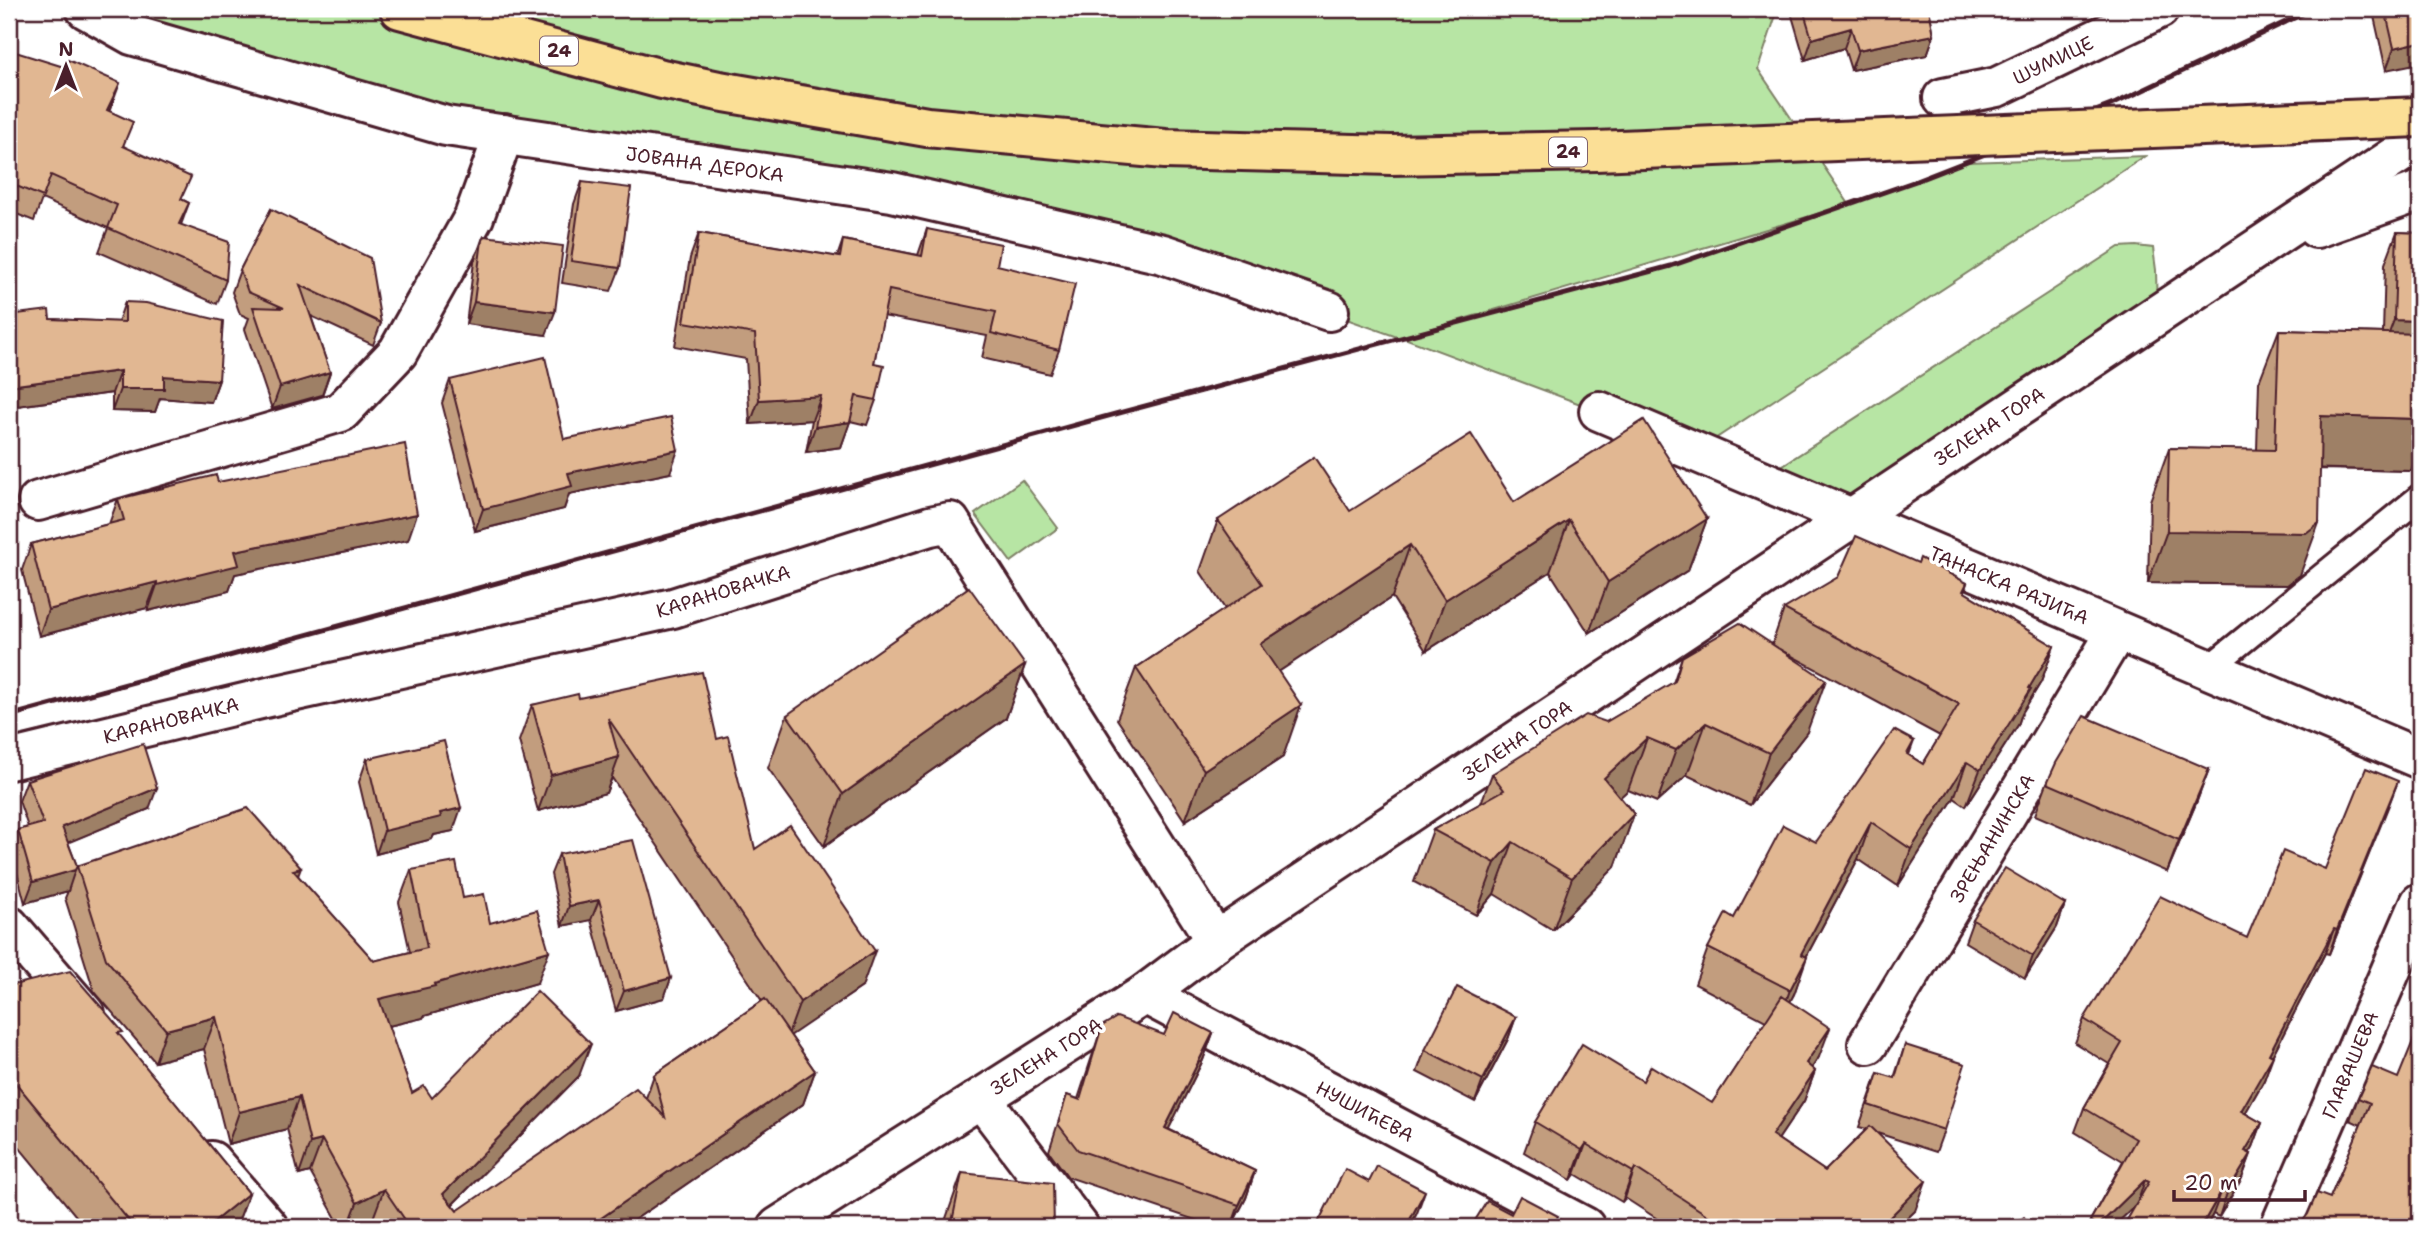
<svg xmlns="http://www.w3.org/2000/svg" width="2429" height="1236" font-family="'Shantell Sans',sans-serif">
	<rect width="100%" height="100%" fill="#fff"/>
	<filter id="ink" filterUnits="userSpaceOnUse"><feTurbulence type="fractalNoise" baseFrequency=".0143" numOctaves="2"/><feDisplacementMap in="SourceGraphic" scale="14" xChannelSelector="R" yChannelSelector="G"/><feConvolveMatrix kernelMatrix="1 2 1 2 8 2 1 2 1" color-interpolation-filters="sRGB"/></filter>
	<g filter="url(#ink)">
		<!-- green -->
		<g fill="#b7e5a4" stroke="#808268" stroke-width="2">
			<polygon points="86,9 1778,9 1758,69 1849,204 1967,162 2145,156 1695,452 1599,411 1404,338 1671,266 1827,211 1400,338 1163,254 446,126"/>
			<polygon points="2136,246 2153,248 2156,270 2157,315 1850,517 1760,480 2119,247"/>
			<polygon points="1022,480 1058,528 1011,562 975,514"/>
		</g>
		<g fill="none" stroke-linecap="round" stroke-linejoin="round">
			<!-- lane casing -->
			<g stroke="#4a1f2b" stroke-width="30">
				<polyline id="lane" points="2208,669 2420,497"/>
			</g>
			<!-- street casing -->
			<g stroke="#4a1f2b" stroke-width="44">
				<g id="street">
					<polyline points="86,9 132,35 446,126 892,192 1163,254 1329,311"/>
					<polyline points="1943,98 1997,87 2159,9"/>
					<polyline points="2316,228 2420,191"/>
					<polyline points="1599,411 2420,759"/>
					<polyline points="38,501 341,412 398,352 474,217 504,134"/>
					<polyline points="9,760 273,696 673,608 930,526 950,522 1216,941"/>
					<polyline points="9,926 85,1014"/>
					<polyline points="1145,994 1585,1227"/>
					<polyline points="1868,1044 2117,631"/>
					<polyline points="981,1098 1079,1227"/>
					<polyline points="211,1161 268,1227"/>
					<polyline points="778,1227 1145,994 1216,941 2420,140"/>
					<polyline points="2280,1227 2420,903"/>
				</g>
			</g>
			<!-- primary casing -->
			<g stroke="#4a1f2b" stroke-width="44">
				<polyline id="primary" points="400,9 662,79 719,91"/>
			</g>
			<!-- lane -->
			<use href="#lane" stroke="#fff" stroke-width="24"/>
			<!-- street -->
			<use href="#street" stroke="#fff" stroke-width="38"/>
			<!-- primary -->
			<use href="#primary" stroke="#fbdf96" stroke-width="38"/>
			<!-- rail -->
			<polyline stroke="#4a1f2b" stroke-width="5" points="9,716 1119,413 1671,266 1916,181 2116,103 2313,9"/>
			<!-- primary-bridge casing -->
			<g stroke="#4a1f2b" stroke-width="44" stroke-linecap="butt">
				<polyline id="primary-bridge" points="719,91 927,127 1165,149 1391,155 1596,151 2420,117"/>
			</g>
			<!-- primary-bridge -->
			<use href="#primary-bridge" stroke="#fbdf96" stroke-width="38"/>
		</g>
		<!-- wall -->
		<g fill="#c29d7e" stroke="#4a1f2b" stroke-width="2">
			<polygon points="1790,9 1929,9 1934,35 1927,55 1851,70 1844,48 1805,60"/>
			<polygon points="2375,9 2420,9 2386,70 2373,12"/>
			<polygon points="9,50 109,111 124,147 183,200 189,203 181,225 226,280 217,304 99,252 108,228 42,199 34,221 9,211"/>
			<polygon points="582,182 620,268 611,291 562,283 574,204"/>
			<polygon points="271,209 381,323 373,345 311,316 330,372 322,395 272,409 245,329 249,318 240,314 232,292 240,270"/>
			<polygon points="927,229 997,265 1059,350 1050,374 982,358 987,336 883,316 874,363 876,400 867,425 850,421 841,447 806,452 812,420 750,424 746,359 675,346 690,258 699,233 837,257 843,240 918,255"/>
			<polygon points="2397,232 2420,233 2420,445 2411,471 2320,469 2300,575 2287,585 2148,583 2150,501 2169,448 2257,450 2259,382 2279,330 2383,333 2385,264"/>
			<polygon points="482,240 546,335 466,324 474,262"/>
			<polygon points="125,302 219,380 211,402 160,398 155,412 112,411 112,393 9,407 9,315 50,319 118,322"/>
			<polygon points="450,380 564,439 670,473 569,494 564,509 475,531 442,403"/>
			<polygon points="218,482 408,540 235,574 229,591 148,611 147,608 39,636 22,570 31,544 109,524 118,499"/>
			<polygon points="1514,502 1707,519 1688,570 1589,633 1550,572 1426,651 1392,597 1279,671 1283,757 1185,821 1117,719 1136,668 1225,609 1200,571 1218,520"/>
			<polygon points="1918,563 1967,583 1964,592 2054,646 2041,682 2022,713 2018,725 1966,806 1954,798 1898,886 1858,859 1806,957 1794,994 1790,1001 1819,1057 1812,1068 1815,1071 1804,1101 1778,1139 1825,1171 1867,1129 1859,1127 1878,1073 1894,1078 1905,1045 1944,1130 1936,1152 1877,1133 1915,1211 1898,1227 1670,1227 1625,1198 1622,1202 1575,1174 1571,1180 1524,1152 1535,1122 1643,1081 1712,1103 1766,1021 1695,984 1708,948 1734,918 1816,842 1914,741 1909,755 1923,764 1940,736 1781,650 1807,732 1750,805 1687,775 1657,802 1628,790 1620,797 1634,814 1615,867 1553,930 1494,894 1476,915 1414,882 1433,830 1481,803 1492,774 1606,722 1673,683 1682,657 1772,644 1784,609"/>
			<polygon points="1025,665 1006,718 824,846 768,768 787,715"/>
			<polygon points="579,698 717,739 755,849 862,987 790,1035 815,1071 803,1104 624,1227 376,1227 372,1221 361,1227 341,1227 310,1172 299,1175 287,1129 228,1144 204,1049 155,1062 94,991 65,898 68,891 25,903 11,850 18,830 28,827 19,801 27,780 149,809 68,842 77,866 298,876 374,961 410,952 399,902 411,870 463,898 490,923 537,983 424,1016 423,1018 388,1026 412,1093 432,1098 579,1076 452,1205 457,1211 646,1098 654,1075 762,1001 612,778 606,793 538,811 519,741 532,705"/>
			<polygon points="367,759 453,831 434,835 432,839 376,854 359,782"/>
			<polygon points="2209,769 2197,801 2167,872 2035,815 2047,783"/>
			<polygon points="2398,781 2329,954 2325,953 2272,1056 2264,1080 2245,1113 2262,1123 2253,1147 2249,1153 2251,1154 2242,1178 2219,1217 2213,1214 2206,1227 2123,1227 2137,1204 2113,1227 2088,1227 2090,1221 2123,1161 2075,1132 2084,1108 2109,1064 2075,1043 2084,1019 2247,938 2325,869"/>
			<polygon points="559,854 671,978 664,998 616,1011 591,920 562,926 551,874"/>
			<polygon points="2065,904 2057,927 2025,978 1965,942 1973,920"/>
			<polygon points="9,986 121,1037 249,1193 236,1227 85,1227 9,1135"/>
			<polygon points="1516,1017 1508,1039 1475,1102 1417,1072 1425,1050"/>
			<polygon points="1102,1026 1164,1035 1213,1033 1203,1060 1168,1129 1255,1171 1246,1198 1231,1227 1216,1227 1068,1177 1049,1151 1067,1095 1078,1099"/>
			<polygon points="2398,1078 2420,1227 2302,1222 2330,1198 2361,1125 2350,1120 2358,1098"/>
			<polygon points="962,1173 1054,1227 943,1227"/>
		</g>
		<!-- shaded-wall -->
		<g fill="#9e8066" stroke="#4a1f2b" stroke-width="2">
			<polygon points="1851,28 1844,48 1805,60 1812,39"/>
			<polygon points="1934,35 1927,55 1851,70 1858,50"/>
			<polygon points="2420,42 2420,63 2386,70 2394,48"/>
			<polygon points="120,83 111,107 99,134 107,110"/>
			<polygon points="474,302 555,312 546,335 466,324"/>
			<polygon points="2394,320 2420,321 2420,354 2382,352"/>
			<polygon points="120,371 112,393 9,407 9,386"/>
			<polygon points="330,372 322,395 272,409 280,387"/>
			<polygon points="164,376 219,380 211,402 160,398 155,412 112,411 120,389"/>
			<polygon points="821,396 812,420 750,424 759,400"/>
			<polygon points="2321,416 2420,419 2420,445 2411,471 2302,468"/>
			<polygon points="850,422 841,447 806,452 815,427"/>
			<polygon points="678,450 670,473 569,494 564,509 475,531 483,509 568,473"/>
			<polygon points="417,514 408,540 235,574 229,591 148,611 157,585 235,551"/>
			<polygon points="1707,519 1688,570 1589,633 1608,582"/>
			<polygon points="1569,520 1550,572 1426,651 1445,600"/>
			<polygon points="2319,523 2300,575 2287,585 2148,583 2167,531"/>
			<polygon points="1410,545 1392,597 1242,696 1260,644"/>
			<polygon points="157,582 147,608 39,636 48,610"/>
			<polygon points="2054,646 2041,682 2022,713 2018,725 1966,806 1980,770"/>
			<polygon points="1025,665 1006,718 824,846 843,794"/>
			<polygon points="1826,680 1807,732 1750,805 1769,753"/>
			<polygon points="1301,705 1283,757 1185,821 1204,770"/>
			<polygon points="1706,723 1687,775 1657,802 1676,750"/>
			<polygon points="1647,738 1628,790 1585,830 1604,778"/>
			<polygon points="619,757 606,793 538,811 551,775"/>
			<polygon points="1967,762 1954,798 1898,886 1911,849"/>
			<polygon points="2209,769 2197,801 2167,872 2179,840"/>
			<polygon points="2398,781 2389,805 2329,954 2337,930"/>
			<polygon points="157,788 149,809 55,848 62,827"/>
			<polygon points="461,808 453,831 434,835 432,839 376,854 384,831 440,813"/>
			<polygon points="1634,814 1615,867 1553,930 1572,878"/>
			<polygon points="1871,822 1858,859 1788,991 1801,954"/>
			<polygon points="1513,842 1494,894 1476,915 1495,863"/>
			<polygon points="301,868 289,900 293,870"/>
			<polygon points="75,870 68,891 25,903 33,882"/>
			<polygon points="599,900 591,920 562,926 569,906"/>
			<polygon points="2065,904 2057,927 2025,978 2033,956"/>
			<polygon points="2334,929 2325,953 2266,1068 2273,1056 2264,1080 2233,1135 2241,1111 2269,1054"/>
			<polygon points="549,951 537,983 424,1016 423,1018 367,1031 379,999"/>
			<polygon points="875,951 862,987 787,1038 800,1002"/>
			<polygon points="1807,957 1794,994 1777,1027 1790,990"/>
			<polygon points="671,978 664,998 616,1011 624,991"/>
			<polygon points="216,1017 204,1049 155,1062 166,1030"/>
			<polygon points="1516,1017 1508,1039 1475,1102 1483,1080"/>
			<polygon points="1830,1028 1819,1057 1796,1092 1806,1063"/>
			<polygon points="1213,1033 1203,1060 1156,1155 1165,1128"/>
			<polygon points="591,1044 579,1076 431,1226 443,1194"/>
			<polygon points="815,1071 803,1104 624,1227 588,1227"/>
			<polygon points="1815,1071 1804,1101 1761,1165 1772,1135"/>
			<polygon points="16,1084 9,1104 9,1086"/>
			<polygon points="299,1097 287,1129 228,1144 239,1112"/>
			<polygon points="2262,1123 2253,1147 2236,1175 2245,1151"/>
			<polygon points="322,1140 310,1172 299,1175 310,1143"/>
			<polygon points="1586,1144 1575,1174 1571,1180 1582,1150"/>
			<polygon points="2251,1154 2242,1178 2219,1217 2227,1193"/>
			<polygon points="1635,1168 1625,1198 1622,1202 1633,1172"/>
			<polygon points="1255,1171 1246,1198 1231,1227 1239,1205"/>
			<polygon points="2145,1180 2137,1204 2113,1227 2097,1227"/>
			<polygon points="1926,1181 1915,1211 1898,1227 1880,1227"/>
			<polygon points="384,1189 372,1221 361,1227 348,1227 357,1203"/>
			<polygon points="2222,1190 2213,1214 2206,1227 2201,1227"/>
			<polygon points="1425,1191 1417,1213 1410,1227 1406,1227"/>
			<polygon points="249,1193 236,1227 207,1227"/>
		</g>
		<!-- building -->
		<g fill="#e1b792" stroke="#4a1f2b" stroke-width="2">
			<polygon points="1803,9 1929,9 1934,35 1858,50 1851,28 1812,39"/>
			<polygon points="2385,9 2420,9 2420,42 2394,48"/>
			<polygon points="9,50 64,67 68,60 120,83 107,110 133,122 123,146 191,177 181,199 189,203 179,224 229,242 226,280 108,228 117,205 51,175 43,197 9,183"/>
			<polygon points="582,182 631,188 620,268 571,261"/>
			<polygon points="271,209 370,258 381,323 300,285 330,372 280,387 253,307 284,308 248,292 240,270"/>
			<polygon points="927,229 1001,244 997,265 1075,284 1059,350 991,333 996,312 889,290 874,363 884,365 876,400 856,396 850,422 815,427 821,396 759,400 755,334 684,322 699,233 840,257 843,240 922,256"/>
			<polygon points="2397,232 2420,233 2420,321 2394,320"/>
			<polygon points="484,236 563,246 555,312 474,302 482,240"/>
			<polygon points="125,302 146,303 223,321 219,380 164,376 164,389 120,389 120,371 9,386 9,315 49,310 50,319 125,322"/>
			<polygon points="2279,330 2420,334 2420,419 2321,416 2319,523 2306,533 2167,531 2169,448 2275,450"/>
			<polygon points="545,357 564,439 671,417 678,450 568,473 572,486 483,509 450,380"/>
			<polygon points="1644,420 1707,519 1608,582 1569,520 1445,600 1410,545 1260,644 1301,705 1204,770 1136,668 1262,584 1218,520 1314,457 1350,511 1471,434 1514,502"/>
			<polygon points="405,444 417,514 235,551 239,565 157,585 157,582 48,610 31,544 124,520 118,499 216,475 218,482"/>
			<polygon points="1856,536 1918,563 1920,558 1967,583 1963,591 2054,646 2029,688 2031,689 1980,770 1967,762 1911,849 1871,822 1801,954 1807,957 1790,990 1708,948 1726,913 1734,918 1783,825 1816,842 1894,730 1914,741 1907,754 1923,764 1959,704 1784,609 1838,577"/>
			<polygon points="969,587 1025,665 843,794 787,715"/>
			<polygon points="1740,623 1826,680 1769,753 1706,723 1676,750 1647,738 1604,778 1634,814 1572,878 1513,842 1495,863 1433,830 1504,790 1492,774 1586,715 1606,722 1675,681 1682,657"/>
			<polygon points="702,672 717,739 728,736 755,849 790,825 875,951 800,1002 608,718 619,757 551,775 532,705 578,694 579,698"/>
			<polygon points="2084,716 2209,769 2179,840 2047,783 2056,763"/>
			<polygon points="444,741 461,808 440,813 441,817 384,831 367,759"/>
			<polygon points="143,744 157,788 62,827 77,866 75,870 33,882 18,830 43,823 27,780"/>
			<polygon points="2366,768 2398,781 2337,930 2334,929 2269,1054 2273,1056 2241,1111 2262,1123 2245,1151 2251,1154 2227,1193 2222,1190 2201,1227 2123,1227 2149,1182 2145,1180 2098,1226 2090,1221 2136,1139 2084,1108 2122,1043 2084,1019 2160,896 2247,938 2283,851 2325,869"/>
			<polygon points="248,808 301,868 293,870 374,961 427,948 411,870 456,862 463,898 484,894 490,923 537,910 549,951 434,984 435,986 379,999 412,1093 424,1086 432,1098 537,991 591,1044 443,1194 457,1211 636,1088 665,1117 654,1075 765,999 815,1071 588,1227 410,1227 384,1189 357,1203 322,1140 310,1143 299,1097 239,1112 216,1017 166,1030 106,959 77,866"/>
			<polygon points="633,840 671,978 624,991 599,900 569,906 559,854"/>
			<polygon points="2005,868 2065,904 2033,956 1973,920"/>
			<polygon points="70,971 123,1032 118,1033 249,1193 207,1227 134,1227 15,1082 16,1084 9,1086 9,986"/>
			<polygon points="1457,987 1516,1017 1483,1080 1425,1050"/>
			<polygon points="1782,996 1830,1028 1806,1063 1815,1071 1772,1135 1825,1171 1870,1126 1926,1181 1880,1227 1712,1227 1718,1222 1635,1168 1633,1172 1586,1144 1582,1150 1535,1122 1582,1044 1643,1081 1651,1066 1712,1103"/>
			<polygon points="1174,1013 1213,1033 1165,1128 1255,1171 1239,1205 1078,1150 1058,1124 1067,1095 1080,1100 1102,1026 1117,1017 1164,1035"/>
			<polygon points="2420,1024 2420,1227 2293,1227 2294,1225 2302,1222 2308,1214 2317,1193 2330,1198 2370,1103 2358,1098 2372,1067 2398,1078"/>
			<polygon points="1905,1045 1965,1064 1944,1130 1868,1105 1878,1073 1895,1078"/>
			<polygon points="1377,1166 1425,1191 1406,1227 1316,1227 1345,1169 1369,1182"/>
			<polygon points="962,1173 1053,1183 1054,1227 951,1227"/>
			<polygon points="1520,1196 1558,1216 1557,1218 1576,1227 1471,1227 1487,1201 1511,1214"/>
			<polygon points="2024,1217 2032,1227 2010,1227"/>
			<polygon points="1162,1225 1182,1227 1162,1227"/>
		</g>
	</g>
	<g text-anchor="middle" stroke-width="7" stroke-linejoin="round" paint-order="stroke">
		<!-- shield labels -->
		<g fill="#fff" stroke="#80626b" stroke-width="2">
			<rect x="540" y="36.5" width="38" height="29" rx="5"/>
			<rect x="1549" y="137.5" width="38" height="29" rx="5"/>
		</g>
		<g font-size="18" font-weight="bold" fill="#4a1f2b">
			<text x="559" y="57">24</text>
			<text x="1568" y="158">24</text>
		</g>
		<!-- street labels -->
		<g font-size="19" fill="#4a1f2b" stroke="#fff">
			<text transform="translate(2053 60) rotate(-26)" y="7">ШУМИЦЕ</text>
			<text transform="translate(705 164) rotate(8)" y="7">ЈОВАНА ДЕРОКА</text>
			<text transform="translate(1989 426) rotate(-33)" y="7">ЗЕЛЕНА ГОРА</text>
			<text transform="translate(2009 585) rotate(23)" y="7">ТАНАСКА РАЈИЋА</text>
			<text transform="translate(723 591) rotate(-17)" y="7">КАРАНОВАЧКА</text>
			<text transform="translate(171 720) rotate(-14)" y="7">КАРАНОВАЧКА</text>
			<text transform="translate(1517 740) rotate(-34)" y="7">ЗЕЛЕНА ГОРА</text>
			<text transform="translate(1992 838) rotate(-59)" y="7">ЗРЕЊАНИНСКА</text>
			<text transform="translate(1046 1056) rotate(-32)" y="7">ЗЕЛЕНА ГОРА</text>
			<text transform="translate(2350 1065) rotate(-67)" y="7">ГЛАВАШЕВА</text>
			<text transform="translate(1365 1111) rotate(28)" y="7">НУШИЋЕВА</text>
		</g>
	</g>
	<!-- margin -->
	<rect width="2429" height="1236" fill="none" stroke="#fff" stroke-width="35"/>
	<rect x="18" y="18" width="2394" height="1201" fill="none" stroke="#4a1f2b" stroke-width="2.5" filter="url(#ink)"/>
	<!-- north arrow -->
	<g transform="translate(66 66)" stroke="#ffffff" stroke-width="5" paint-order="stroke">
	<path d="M0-5L12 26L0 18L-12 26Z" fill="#4a1f2b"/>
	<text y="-10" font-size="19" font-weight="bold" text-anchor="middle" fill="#4a1f2b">N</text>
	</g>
	<!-- scale -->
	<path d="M2174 1190v10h131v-10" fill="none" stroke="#4a1f2b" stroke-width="3.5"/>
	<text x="2184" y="1190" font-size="21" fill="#4a1f2b" stroke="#ffffff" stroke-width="5" paint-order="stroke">20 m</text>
</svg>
